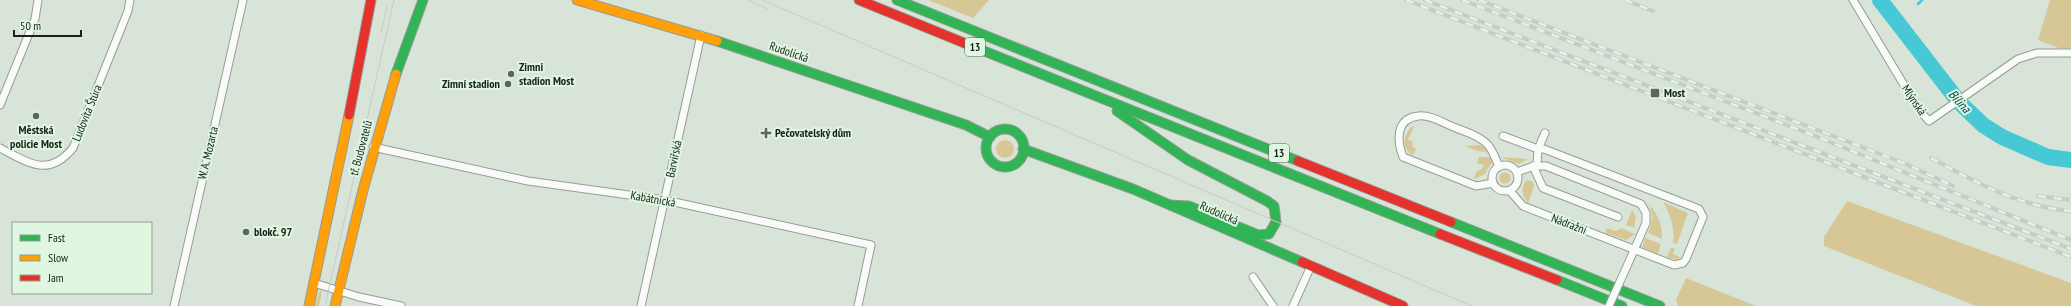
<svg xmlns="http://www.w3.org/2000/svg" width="2071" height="306" font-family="'PT Sans Narrow',sans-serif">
	<rect width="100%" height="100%" fill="#d8e4d8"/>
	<!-- green -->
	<g fill="#d8c796">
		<polygon points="928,0 989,0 973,18"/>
		<polygon points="2050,0 2071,0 2071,48 2061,49 2038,40"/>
		<path d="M 1414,126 L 1408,140 L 1413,142 L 1412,146 L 1416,149 L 1413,155 C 1401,148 1403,137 1411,127 Z"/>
		<circle cx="1005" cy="149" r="9"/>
		<polygon points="1479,145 1484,147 1487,152 1477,151 1465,146"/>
		<polygon points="1479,157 1491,157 1492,162 1485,174 1474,179 1476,172 1483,168 1483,165 1477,163"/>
		<polygon points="1500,157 1528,159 1519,164"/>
		<circle cx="1505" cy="178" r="5.5"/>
		<path d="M 1527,180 L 1532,181 L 1534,186 L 1528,203 C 1522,196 1520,187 1527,180 Z"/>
		<polygon points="1847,201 2071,283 2071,306 1976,306 1824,246 1824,237"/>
		<path d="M 1663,202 L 1688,213 L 1677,244 L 1673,243 C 1675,228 1671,216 1663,202 Z"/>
		<path d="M 1649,204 C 1659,216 1662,224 1662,239 L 1648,233 C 1652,222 1654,215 1649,204 Z"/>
		<polygon points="1632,210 1636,217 1634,228 1626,225"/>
		<polygon points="1607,228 1616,231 1621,228 1635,234 1626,240 1605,233"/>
		<polygon points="1645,238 1661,244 1658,254 1642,247"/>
		<polygon points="1671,247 1675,249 1673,254 1680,257 1678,260 1667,257"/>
		<polygon points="1686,278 1756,306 1678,306 1676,300"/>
		<polygon points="320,291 322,291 319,306 314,306"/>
	</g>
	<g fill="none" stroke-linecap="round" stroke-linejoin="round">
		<!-- stream -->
		<polyline stroke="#47c9d5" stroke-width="2.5" points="1918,4 1922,0"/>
		<!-- river -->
		<polyline stroke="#47c9d5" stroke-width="16" points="1880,0 1959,102 1983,125 2002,137 2048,157 2071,160"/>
		<!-- street casing -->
		<g stroke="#949e94" stroke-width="9">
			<g id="street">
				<polyline points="1853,0 1919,110 1929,121 2018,59 2037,53 2071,53"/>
				<polyline points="0,105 35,19 38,0"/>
				<polyline points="1503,136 1538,149 1537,166"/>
				<polyline points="373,147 528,181 665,200 871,245 858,306"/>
				<path d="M 0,148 C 29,163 48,178 73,148 L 128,11 L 130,0"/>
				<circle cx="1505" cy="178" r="13"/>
				<polyline points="1533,166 1543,188 1618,217"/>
				<polyline points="1517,172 1534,166 1546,166 1641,204 1646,213 1646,223 1627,266"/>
				<path d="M 1493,183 L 1476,186 L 1403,157 C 1397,141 1395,119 1418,116 C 1430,114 1445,124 1456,128 C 1466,132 1480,136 1488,145 C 1493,151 1496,159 1499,167"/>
				<polyline points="1510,191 1523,206 1674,265 1683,263 1686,259 1703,217 1699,209 1544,149 1538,149 1545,133"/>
				<polyline points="1253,277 1273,306"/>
				<polyline points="314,283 359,297 401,306"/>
				<polyline points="174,306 243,0"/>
				<polyline points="641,306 701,35"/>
				<polyline points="1293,306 1311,266"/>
			</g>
		</g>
		<!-- fast casing -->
		<g stroke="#949e94" stroke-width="11">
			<g id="fast">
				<polyline points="897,0 1298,161"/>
				<polyline points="717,41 966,125 990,137"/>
				<polyline points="974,47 1440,234"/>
				<polyline points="396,74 423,0"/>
				<polyline points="1117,111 1188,160 1267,201 1274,206 1276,222 1269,234 1258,235 1189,206 1170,205"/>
				<circle cx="1005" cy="148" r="19"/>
				<polyline points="1023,149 1133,189 1302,262"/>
				<polyline points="1451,222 1660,306"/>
				<polyline points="1557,280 1622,306"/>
			</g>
		</g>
		<!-- slow casing -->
		<g stroke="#949e94" stroke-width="11">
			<g id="slow">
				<polyline points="577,0 717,41"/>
				<polyline points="309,306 349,115"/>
				<polyline points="335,306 363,190 396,74"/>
			</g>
		</g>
		<!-- jam casing -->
		<g stroke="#949e94" stroke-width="11">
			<g id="jam">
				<polyline points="859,0 974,47"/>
				<polyline points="349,115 371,0"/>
				<polyline points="1298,161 1451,222"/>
				<polyline points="1440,234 1557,280"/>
				<polyline points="1302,262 1403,306"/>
			</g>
		</g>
		<!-- street -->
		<use href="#street" stroke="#f9fbf9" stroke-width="7"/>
		<!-- fast -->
		<use href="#fast" stroke="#30b455" stroke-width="9"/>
		<!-- slow -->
		<use href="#slow" stroke="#ff9f0a" stroke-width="9"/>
		<!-- jam -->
		<use href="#jam" stroke="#e5322d" stroke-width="9"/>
		<!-- tram -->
		<g stroke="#c8cbc8" stroke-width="1">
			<polyline points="748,0 768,9"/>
			<polyline points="762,0 1472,306"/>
			<polyline points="381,33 387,6"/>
			<polyline points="325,306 394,0"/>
		</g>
		<!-- rail casing -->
		<g stroke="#c8cbc8" stroke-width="4">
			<g id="rail">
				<polyline points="1406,0 2071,257"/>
				<polyline points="1425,0 2071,249"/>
				<polyline points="1462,0 1810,134 2071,240"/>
				<polyline points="1479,0 1906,164 1953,186"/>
				<polyline points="1625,0 1653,11"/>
				<path d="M 1931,158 C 1975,182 2020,207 2071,211"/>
				<polyline points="2038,196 2071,200"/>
			</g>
		</g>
		<!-- rail -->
		<use href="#rail" stroke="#dff7e0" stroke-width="2.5" stroke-dasharray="8" stroke-linecap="butt"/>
		<!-- street-bridge casing -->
		<g stroke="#949e94" stroke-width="9" stroke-linecap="butt">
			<polyline id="street-bridge" points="1609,306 1627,266"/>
		</g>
		<!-- street-bridge -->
		<use href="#street-bridge" stroke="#f9fbf9" stroke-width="7"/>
	</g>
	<!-- markers -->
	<g fill="#5c665c" stroke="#dff7e0" stroke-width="1.5">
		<circle cx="511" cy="74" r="4"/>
		<circle cx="508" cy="84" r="4"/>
		<rect x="1650" y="88" width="10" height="10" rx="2"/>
		<circle cx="36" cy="116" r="4"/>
		<path d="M764 127h4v4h4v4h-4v4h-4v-4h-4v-4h4z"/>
		<circle cx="246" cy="232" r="4"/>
	</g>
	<g text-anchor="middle" stroke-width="4" stroke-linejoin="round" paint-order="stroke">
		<!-- shield labels -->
		<g fill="#dff7e0" stroke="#546255" stroke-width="1">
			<rect x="965" y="38" width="20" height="18" rx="3"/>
			<rect x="1269" y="144" width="20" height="18" rx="3"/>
		</g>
		<g font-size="11" font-weight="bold" fill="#192219">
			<text x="975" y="51">13</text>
			<text x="1279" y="157">13</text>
		</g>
		<!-- street labels -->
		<g font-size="12" fill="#192219" stroke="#dff7e0">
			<text transform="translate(789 52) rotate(19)" y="4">Rudolická</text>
			<text transform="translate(1914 100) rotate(56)" y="4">Mlýnská</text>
			<text transform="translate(87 113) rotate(-68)" y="4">Ludovíta Štúra</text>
			<text transform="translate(361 148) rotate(-75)" y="4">tř. Budovatelů</text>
			<text transform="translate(208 153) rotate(-77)" y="4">W. A. Mozarta</text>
			<text transform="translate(674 159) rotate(-78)" y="4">Barvířská</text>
			<text transform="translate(653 199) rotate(10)" y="4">Kabátnická</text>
			<text transform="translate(1219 213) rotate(24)" y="4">Rudolická</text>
			<text transform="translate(1569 224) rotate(21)" y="4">Nádražní</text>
		</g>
		<!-- poi labels -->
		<g font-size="12" font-weight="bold" fill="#192219" stroke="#dff7e0" text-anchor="start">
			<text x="519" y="71">Zimni<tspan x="519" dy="14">stadion Most</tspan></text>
			<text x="500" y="88" text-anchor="end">Zimní stadion</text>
			<text x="1664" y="97">Most</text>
			<text x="36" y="134" text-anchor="middle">Městská<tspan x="36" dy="14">policie Most</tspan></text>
			<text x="775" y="137">Pečovatelský dům</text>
			<text x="254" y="236">blokč. 97</text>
		</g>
		<!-- water labels -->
		<g font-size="13" font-style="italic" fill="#024751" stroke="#dff7e0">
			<text transform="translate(1960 101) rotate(48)" y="5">Bílina</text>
		</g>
	</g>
	<!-- legend -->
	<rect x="12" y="222" width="140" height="72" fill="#dff7e0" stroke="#90a290"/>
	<rect x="20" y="235" width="20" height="6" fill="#30b455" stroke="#90a290"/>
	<text x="48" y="242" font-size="12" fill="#192219">Fast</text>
	<rect x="20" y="255" width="20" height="6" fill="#ff9f0a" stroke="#90a290"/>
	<text x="48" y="262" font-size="12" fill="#192219">Slow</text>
	<rect x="20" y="275" width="20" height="6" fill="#e5322d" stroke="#90a290"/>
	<text x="48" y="282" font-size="12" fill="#192219">Jam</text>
	<!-- scale -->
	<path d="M14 30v6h67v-6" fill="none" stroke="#192219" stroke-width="2"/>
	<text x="20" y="30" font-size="12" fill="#192219" stroke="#dff7e0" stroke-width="3" paint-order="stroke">50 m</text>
</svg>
